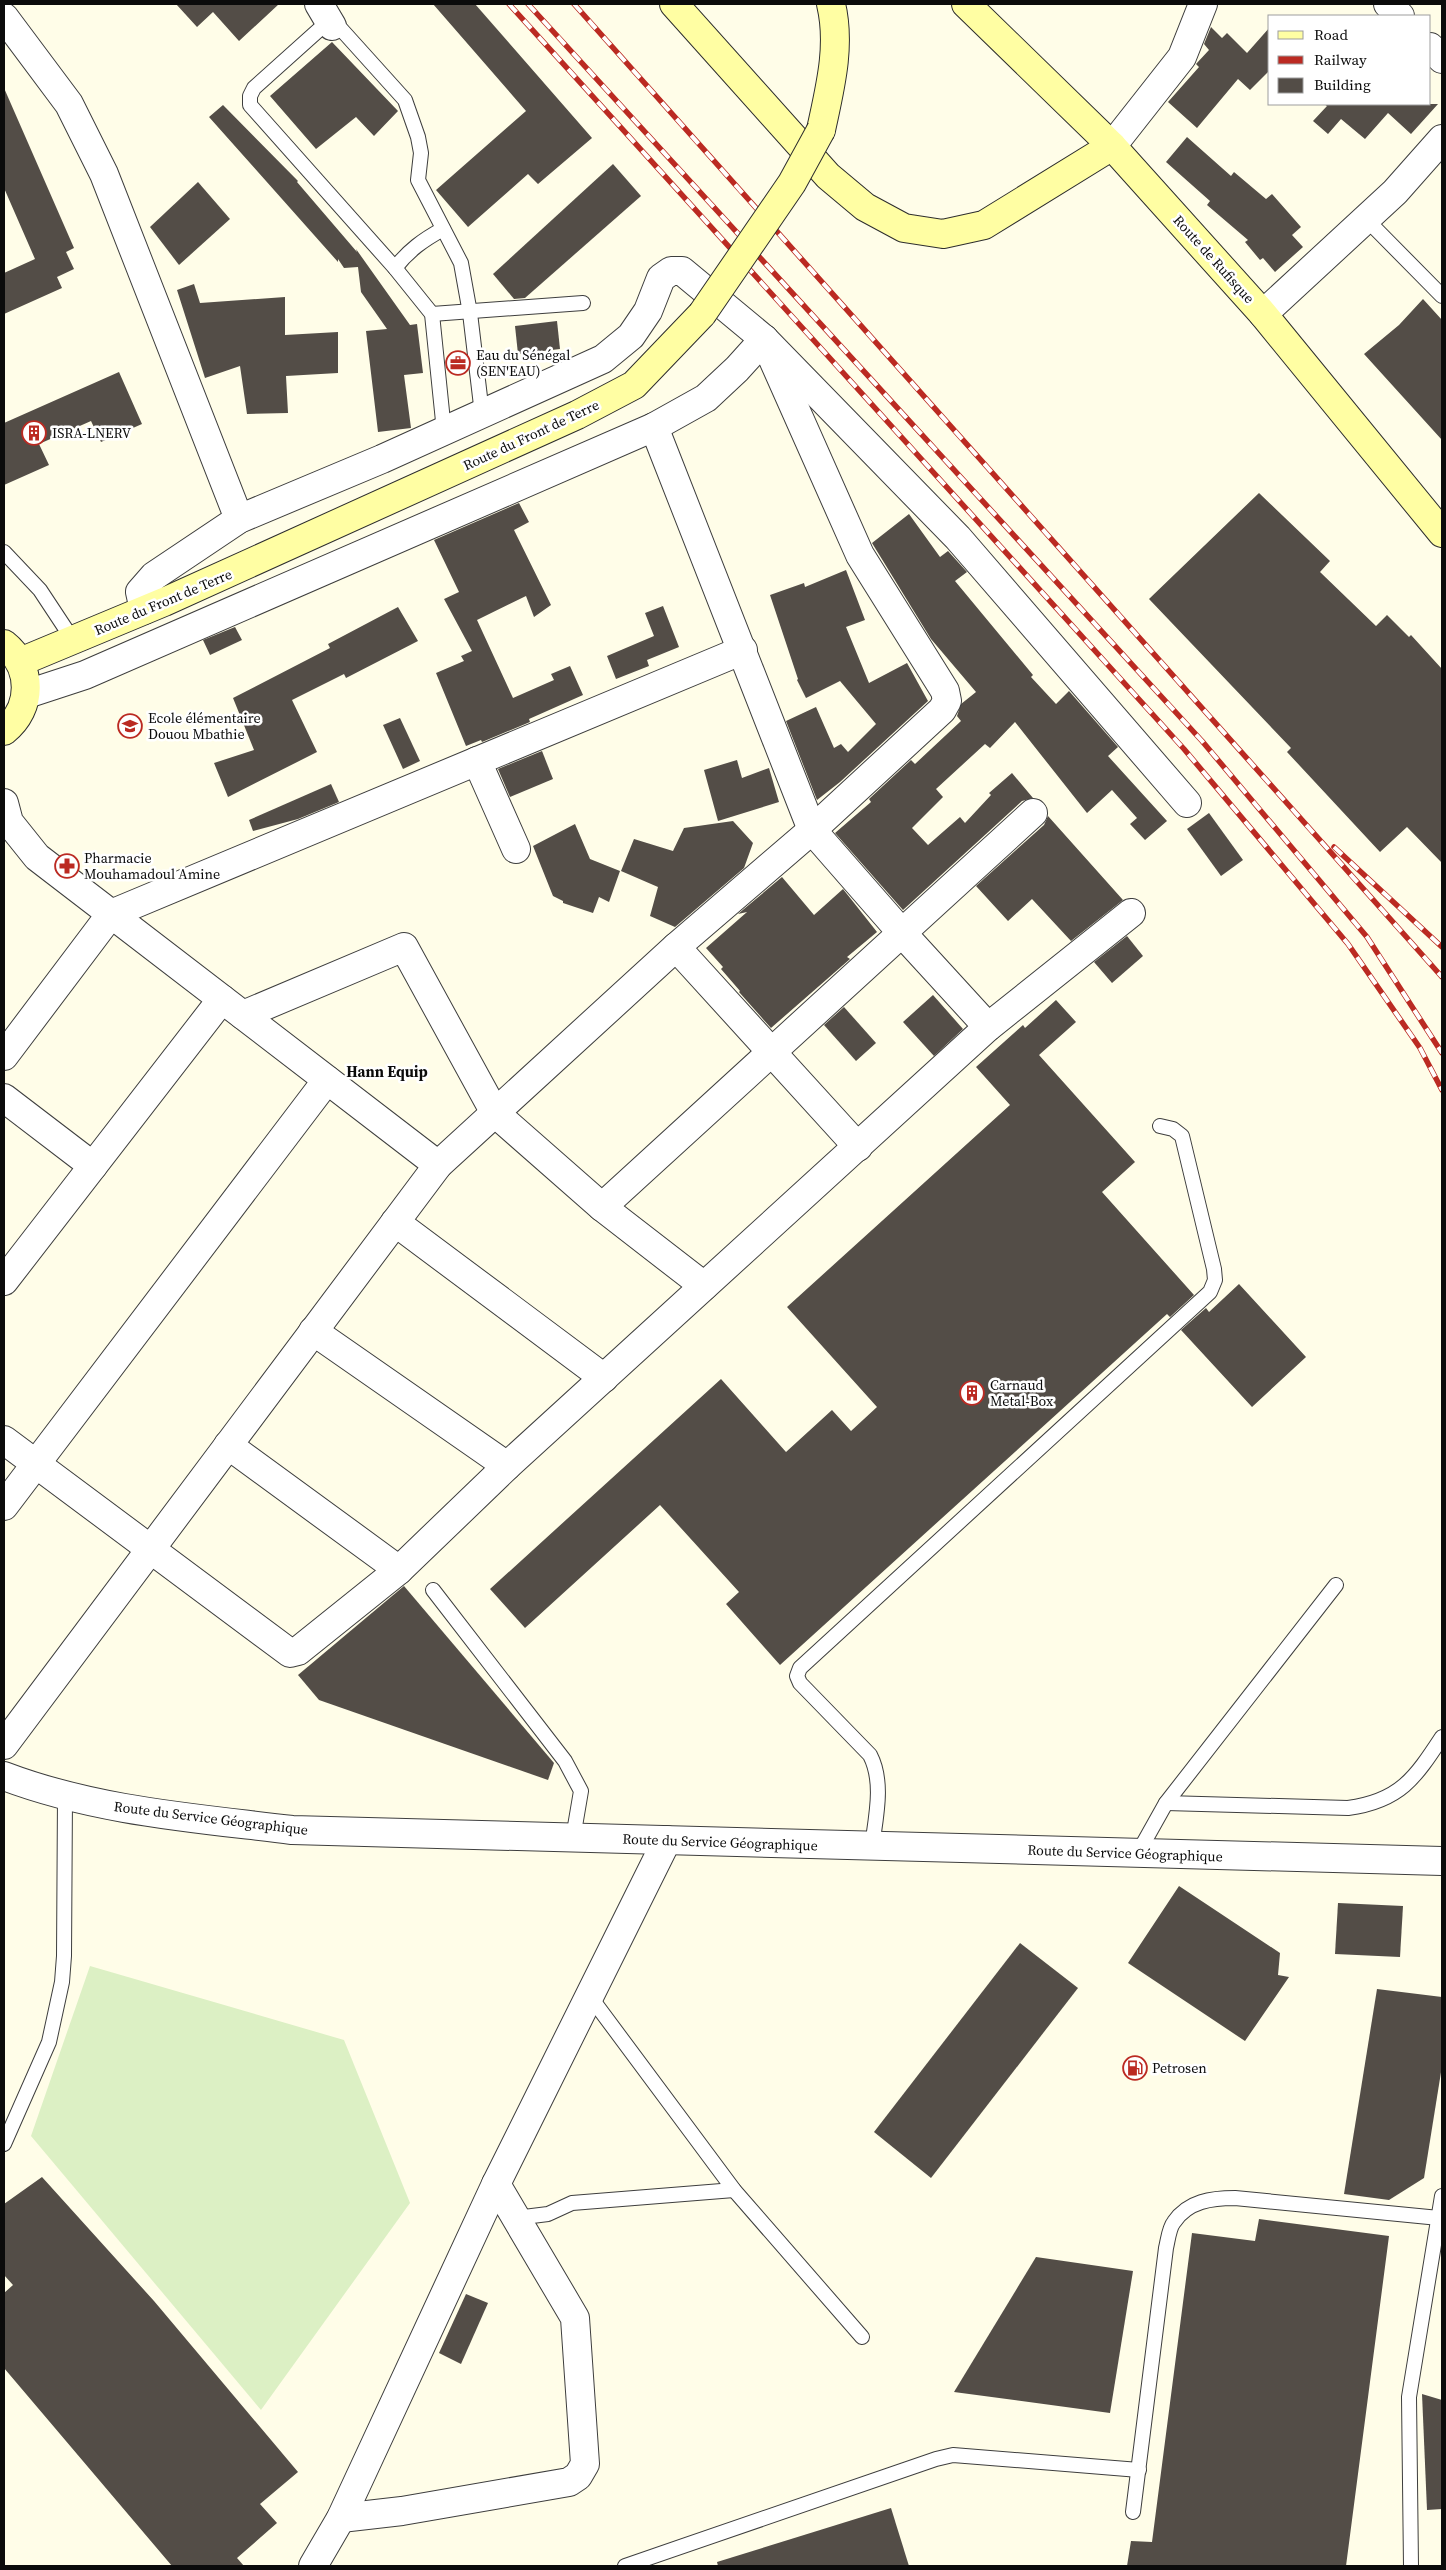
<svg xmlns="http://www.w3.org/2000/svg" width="1446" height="2570" font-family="'Source Serif 4',serif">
	<rect width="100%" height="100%" fill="#fffde8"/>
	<!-- pitch -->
	<polygon fill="#dcf0c4" points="90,1966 344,2040 410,2203 261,2410 31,2136"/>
	<!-- building -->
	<g fill="#534d47">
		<polygon points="176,4 279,4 239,41 213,12 197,27"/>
		<polygon points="433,4 475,4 592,138 538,184 528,174 468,227 436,190 526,111"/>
		<polygon points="1211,27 1222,38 1227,33 1247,53 1270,27 1270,70 1250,90 1238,79 1197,128 1168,102 1199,67 1196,64 1209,50 1204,44"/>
		<polygon points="332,42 398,111 374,136 356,117 316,149 270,96"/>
		<polygon points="4,88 74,248 66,252 74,269 57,277 62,288 4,314 4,273 35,259 4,188"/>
		<polygon points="1324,104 1438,104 1411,134 1388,113 1365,139 1341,119 1328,134 1313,121 1327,106"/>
		<polygon points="223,105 298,181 297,182 357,252 356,249 410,325 417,324 423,373 404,375 411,428 378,432 366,331 387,329 361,292 358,267 344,268 338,259 338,262 209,117"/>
		<polygon points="1187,137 1231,176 1234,172 1266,199 1272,194 1301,227 1292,235 1303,247 1275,272 1263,258 1260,260 1245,242 1248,240 1207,205 1210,201 1166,162"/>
		<polygon points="613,164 641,196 525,298 514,299 493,274"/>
		<polygon points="198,182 230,219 179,265 150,227"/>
		<polygon points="194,284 200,303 285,297 285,335 338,332 338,373 286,376 288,413 247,414 240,366 205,378 177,290"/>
		<polygon points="1423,299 1442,320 1442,440 1364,354 1399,325"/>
		<polygon points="557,321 560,349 518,354 515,326"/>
		<polygon points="119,372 142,424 101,442 91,421 39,444 49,465 4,485 4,423"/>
		<polygon points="1259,493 1330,561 1320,572 1376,626 1387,615 1409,637 1411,635 1442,669 1442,863 1407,827 1380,852 1287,752 1291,748 1149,599"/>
		<polygon points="519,503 529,522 514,530 551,605 534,617 526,596 477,620 513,698 554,680 551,674 570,666 583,695 529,719 530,722 482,742 481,740 466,746 436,673 464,661 461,656 472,651 444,599 459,592 434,540"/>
		<polygon points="909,514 940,557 948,551 967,572 955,581 1033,675 1031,677 1056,704 1069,691 1118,747 1108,756 1167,821 1145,840 1130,824 1137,818 1112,790 1087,813 1015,722 990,748 985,744 936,789 943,797 912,828 928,845 960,817 965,823 991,795 989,793 1012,773 1033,798 1022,801 903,910 835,833 871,802 869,799 911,760 915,764 961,721 957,716 961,704 976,692 931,639 872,543"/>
		<polygon points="846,570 865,620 846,627 869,683 907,663 928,701 840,782 817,800 786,721 816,707 834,748 841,744 848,752 876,724 840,681 806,698 797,680 798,679 770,595 804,583 805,587"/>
		<polygon points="663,606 679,647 647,660 649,666 616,679 607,656 654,636 645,613"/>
		<polygon points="398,607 418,641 346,678 344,674 292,700 317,752 228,797 214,763 254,750 233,698 330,648 328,644"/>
		<polygon points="235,627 242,640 210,655 203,640"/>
		<polygon points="400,718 420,761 403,769 383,725"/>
		<polygon points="542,751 553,779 510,797 498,769"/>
		<polygon points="737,760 742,778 769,768 779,802 718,821 704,770"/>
		<polygon points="331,784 339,802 298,819 253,831 249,820"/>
		<polygon points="1209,813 1243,860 1221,876 1187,829"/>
		<polygon points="1048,816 1123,900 1071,941 1032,899 1008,921 976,886 1044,825"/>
		<polygon points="733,821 753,843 744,868 675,927 650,916 658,887 621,871 634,839 673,851 684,828"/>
		<polygon points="575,824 590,859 620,871 609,902 599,897 593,913 563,903 563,901 553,896 533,846"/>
		<polygon points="782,877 814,915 843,889 877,932 847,957 850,959 771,1028 739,992 740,991 721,969 723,967 706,948 747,912 738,914"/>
		<polygon points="1127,936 1143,956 1112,983 1094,962"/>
		<polygon points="933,995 963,1029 934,1056 903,1022"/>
		<polygon points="1056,1000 1076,1022 1039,1055 1135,1162 1102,1192 1194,1295 1170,1317 1167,1314 780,1665 726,1604 739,1592 660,1505 525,1628 490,1589 721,1379 786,1452 832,1410 851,1431 877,1407 787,1307 1010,1105 976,1067 1023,1025 1025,1028"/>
		<polygon points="844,1007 876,1043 856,1061 824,1025"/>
		<polygon points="1239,1284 1306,1357 1252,1407 1181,1330 1206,1308 1209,1312"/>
		<polygon points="404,1586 554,1763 548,1780 319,1700 298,1675"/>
		<polygon points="1179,1886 1280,1953 1278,1975 1289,1977 1245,2041 1128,1963"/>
		<polygon points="1338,1903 1403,1906 1400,1957 1335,1954"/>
		<polygon points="1020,1943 1078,1988 931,2178 874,2132"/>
		<polygon points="1377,1989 1442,1997 1442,2066 1424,2178 1389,2200 1344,2194"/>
		<polygon points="42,2177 154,2301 298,2472 260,2504 277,2523 237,2558 244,2566 172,2566 4,2368 4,2293 13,2285 4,2275 4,2204"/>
		<polygon points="1259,2219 1389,2236 1346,2566 1127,2566 1131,2541 1152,2542 1192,2233 1255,2241"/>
		<polygon points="1036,2257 1133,2271 1110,2413 954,2392"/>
		<polygon points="466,2294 488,2303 461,2364 439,2353"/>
		<polygon points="1422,2394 1442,2400 1442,2509 1427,2510"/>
		<polygon points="891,2508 909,2566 718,2566 717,2562"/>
	</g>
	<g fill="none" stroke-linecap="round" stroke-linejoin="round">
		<!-- lane casing -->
		<g stroke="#3e3e3e" stroke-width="16">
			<g id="lane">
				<polyline points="1366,219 1442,296"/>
				<path d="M 395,268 C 409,250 423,240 443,229"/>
				<polyline points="432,314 583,303"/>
				<polyline points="444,431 432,314 395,268 250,105 250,96 254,88 322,27 332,26 341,29 405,100 418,137 421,153 418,180 461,263 470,313 482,414"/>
				<polyline points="4,552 40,590 73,640"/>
				<polyline points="433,1590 565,1761 581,1791 573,1838"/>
				<path d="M 1166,1803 L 1348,1808 C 1400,1801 1415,1778 1442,1737"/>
				<path d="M 872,1846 C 876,1816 884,1782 870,1755 L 800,1683 L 797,1676 L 800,1668 L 1210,1292 L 1215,1280 L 1214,1269 L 1182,1136 L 1173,1129 L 1160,1126"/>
				<polyline points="1138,1853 1166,1803 1336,1585"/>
				<polyline points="589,1995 734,2190 862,2337"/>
				<polyline points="4,2144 49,2042 62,1982 64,1956 65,1796"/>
				<polyline points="516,2218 548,2214 572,2203 734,2190"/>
				<path d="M 1133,2512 L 1166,2248 C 1168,2240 1169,2228 1174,2222 C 1188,2201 1212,2198 1235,2198 L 1439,2218"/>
				<polyline points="625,2566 936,2459 953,2455 1139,2470"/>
				<polyline points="1411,2566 1409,2397 1442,2196"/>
			</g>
		</g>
		<!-- street casing -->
		<g stroke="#3e3e3e" stroke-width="30">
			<g id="street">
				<polyline points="319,4 332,26"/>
				<polyline points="1388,4 1400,16"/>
				<polyline points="4,17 69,104 104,174 239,519"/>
				<polyline points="1430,47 1442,59"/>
				<polyline points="1112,146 1182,57 1203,4"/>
				<polyline points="1263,314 1395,192 1442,139"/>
				<polyline points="654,427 812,830 902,933 988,1027"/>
				<polyline points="144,610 140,592 154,576 239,519 382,459 603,359 631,336 648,311 661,278 671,271 682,271 764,339 958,538 1187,803"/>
				<polyline points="27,694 85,675 654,427 706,398 737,369 764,339"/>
				<polyline points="477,761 516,849"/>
				<polyline points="4,803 9,822 37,857 438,1165"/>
				<polyline points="676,947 858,1147"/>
				<polyline points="243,1015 404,947 495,1113 602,1207 1033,813"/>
				<polyline points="4,1056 111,914 743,650"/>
				<polyline points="4,1098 93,1166"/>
				<polyline points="602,1207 704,1286"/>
				<polyline points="395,1222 604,1378"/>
				<polyline points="4,1281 222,999"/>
				<polyline points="313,1331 507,1466"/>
				<polyline points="4,1440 290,1653 298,1651 399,1570 507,1466 988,1027 1131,913"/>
				<polyline points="228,1445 399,1570"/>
				<polyline points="4,1506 327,1080"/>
				<polyline points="4,1745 438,1165 676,947 812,830 942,710 947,701 945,691 860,555 764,339"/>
				<path d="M 4,1776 C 96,1811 195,1818 292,1830 L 1442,1861"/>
				<polyline points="341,2518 402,2511 569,2482 578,2476 585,2464 575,2318 496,2184"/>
				<polyline points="313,2566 341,2518 496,2184 667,1840"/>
			</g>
		</g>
		<!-- secondary casing -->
		<g stroke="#2d2d2d" stroke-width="30">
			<g id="secondary">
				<polyline points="674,4 828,176 865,207 904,228 943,234 984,225 1112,146"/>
				<polyline points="966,4 1112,146 1263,314 1442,533"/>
				<path d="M 821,130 C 830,88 841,46 831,4"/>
				<path d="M 4,644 C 33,667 33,708 4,731"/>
				<polyline points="20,662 164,602 577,415 634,385 702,314"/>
			</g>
		</g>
		<!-- lane -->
		<use href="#lane" stroke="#fff" stroke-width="14"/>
		<!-- street -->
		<use href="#street" stroke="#fff" stroke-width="28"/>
		<!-- secondary -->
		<use href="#secondary" stroke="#fffea3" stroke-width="28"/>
		<!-- rail casing -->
		<g stroke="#bb2a22" stroke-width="5.5">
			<g id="rail">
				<polyline points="509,4 1184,749 1348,944 1420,1048 1442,1090"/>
				<polyline points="528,4 1202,741 1367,937 1442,1053"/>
				<polyline points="574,4 1442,977"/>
				<polyline points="1334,847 1442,947"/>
			</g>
		</g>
		<!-- rail -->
		<use href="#rail" stroke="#fff" stroke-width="4" stroke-dasharray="11" stroke-linecap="butt"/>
		<!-- secondary-bridge casing -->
		<g stroke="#2d2d2d" stroke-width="30" stroke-linecap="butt">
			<polyline id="secondary-bridge" points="702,314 792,183 821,130"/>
		</g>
		<!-- secondary-bridge -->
		<use href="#secondary-bridge" stroke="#fffea3" stroke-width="28"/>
	</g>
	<!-- icons -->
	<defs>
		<g id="office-ring" transform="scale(1.25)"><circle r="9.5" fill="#fff" stroke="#bb2a22" stroke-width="1.5"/><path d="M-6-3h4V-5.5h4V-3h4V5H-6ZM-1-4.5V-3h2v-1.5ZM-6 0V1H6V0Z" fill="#bb2a22"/></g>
		<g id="building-ring" transform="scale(1.25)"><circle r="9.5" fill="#fff" stroke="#bb2a22" stroke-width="1.5"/><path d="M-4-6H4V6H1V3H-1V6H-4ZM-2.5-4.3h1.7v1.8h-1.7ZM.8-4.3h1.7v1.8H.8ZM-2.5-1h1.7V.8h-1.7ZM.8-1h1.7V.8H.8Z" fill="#bb2a22"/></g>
		<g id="school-ring" transform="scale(1.25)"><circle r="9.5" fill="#fff" stroke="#bb2a22" stroke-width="1.5"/><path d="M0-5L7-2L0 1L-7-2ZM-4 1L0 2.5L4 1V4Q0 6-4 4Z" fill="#bb2a22"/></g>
		<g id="pharmacy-ring" transform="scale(1.25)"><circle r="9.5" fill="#fff" stroke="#bb2a22" stroke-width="1.5"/><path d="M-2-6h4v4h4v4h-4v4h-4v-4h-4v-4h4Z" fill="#bb2a22"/></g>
		<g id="fuel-ring" transform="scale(1.25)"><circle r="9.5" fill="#fff" stroke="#bb2a22" stroke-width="1.5"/><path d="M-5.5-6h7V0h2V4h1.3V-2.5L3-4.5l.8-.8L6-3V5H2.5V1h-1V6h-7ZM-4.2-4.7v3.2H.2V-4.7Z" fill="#bb2a22"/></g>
	</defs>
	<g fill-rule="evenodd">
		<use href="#office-ring" x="458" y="363"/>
		<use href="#building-ring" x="34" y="433"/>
		<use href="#school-ring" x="130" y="726"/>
		<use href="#pharmacy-ring" x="67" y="866"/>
		<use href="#building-ring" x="972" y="1393"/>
		<use href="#fuel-ring" x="1135" y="2068"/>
	</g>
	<g text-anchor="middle" stroke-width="5" stroke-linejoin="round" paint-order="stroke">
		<!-- street labels -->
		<g font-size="14" fill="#0b0b0b" stroke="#fff">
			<text transform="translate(1214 259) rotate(48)" y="5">Route de Rufisque</text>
			<text transform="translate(531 435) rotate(-25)" y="5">Route du Front de Terre</text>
			<text transform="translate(163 602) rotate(-23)" y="5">Route du Front de Terre</text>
			<text transform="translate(211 1818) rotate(7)" y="5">Route du Service Géographique</text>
			<text transform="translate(720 1842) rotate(2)" y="5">Route du Service Géographique</text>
			<text transform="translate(1125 1853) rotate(2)" y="5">Route du Service Géographique</text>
		</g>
		<!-- poi labels -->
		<g font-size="14" fill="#0b0b0b" stroke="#fff" text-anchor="start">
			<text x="476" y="360">Eau du Sénégal<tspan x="476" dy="16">(SEN'EAU)</tspan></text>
			<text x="52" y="438">ISRA-LNERV</text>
			<text x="148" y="723">Ecole élémentaire<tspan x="148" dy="16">Douou Mbathie</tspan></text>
			<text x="84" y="863">Pharmacie<tspan x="84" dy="16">Mouhamadoul Amine</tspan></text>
			<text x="990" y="1390">Carnaud<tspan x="990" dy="16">Metal-Box</tspan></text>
			<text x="1152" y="2073">Petrosen</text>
		</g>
		<!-- neighbourhood labels -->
		<g font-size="15" font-weight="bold" fill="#0b0b0b" stroke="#fff">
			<text x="387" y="1077">Hann Equip</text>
		</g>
	</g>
	<!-- border -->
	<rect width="1446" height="2570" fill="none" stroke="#0b0b0b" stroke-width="10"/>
	<!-- legend -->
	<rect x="1268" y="15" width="162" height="90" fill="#ffffff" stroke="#9d9d9d"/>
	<rect x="1278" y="31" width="25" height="8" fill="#fffea3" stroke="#9d9d9d"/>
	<text x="1314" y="40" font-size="15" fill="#0b0b0b">Road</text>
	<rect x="1278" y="56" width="25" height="8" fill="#bb2a22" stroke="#9d9d9d"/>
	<text x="1314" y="65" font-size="15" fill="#0b0b0b">Railway</text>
	<rect x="1278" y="78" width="25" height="15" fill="#534d47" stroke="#9d9d9d"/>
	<text x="1314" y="90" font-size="15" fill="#0b0b0b">Building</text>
</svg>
